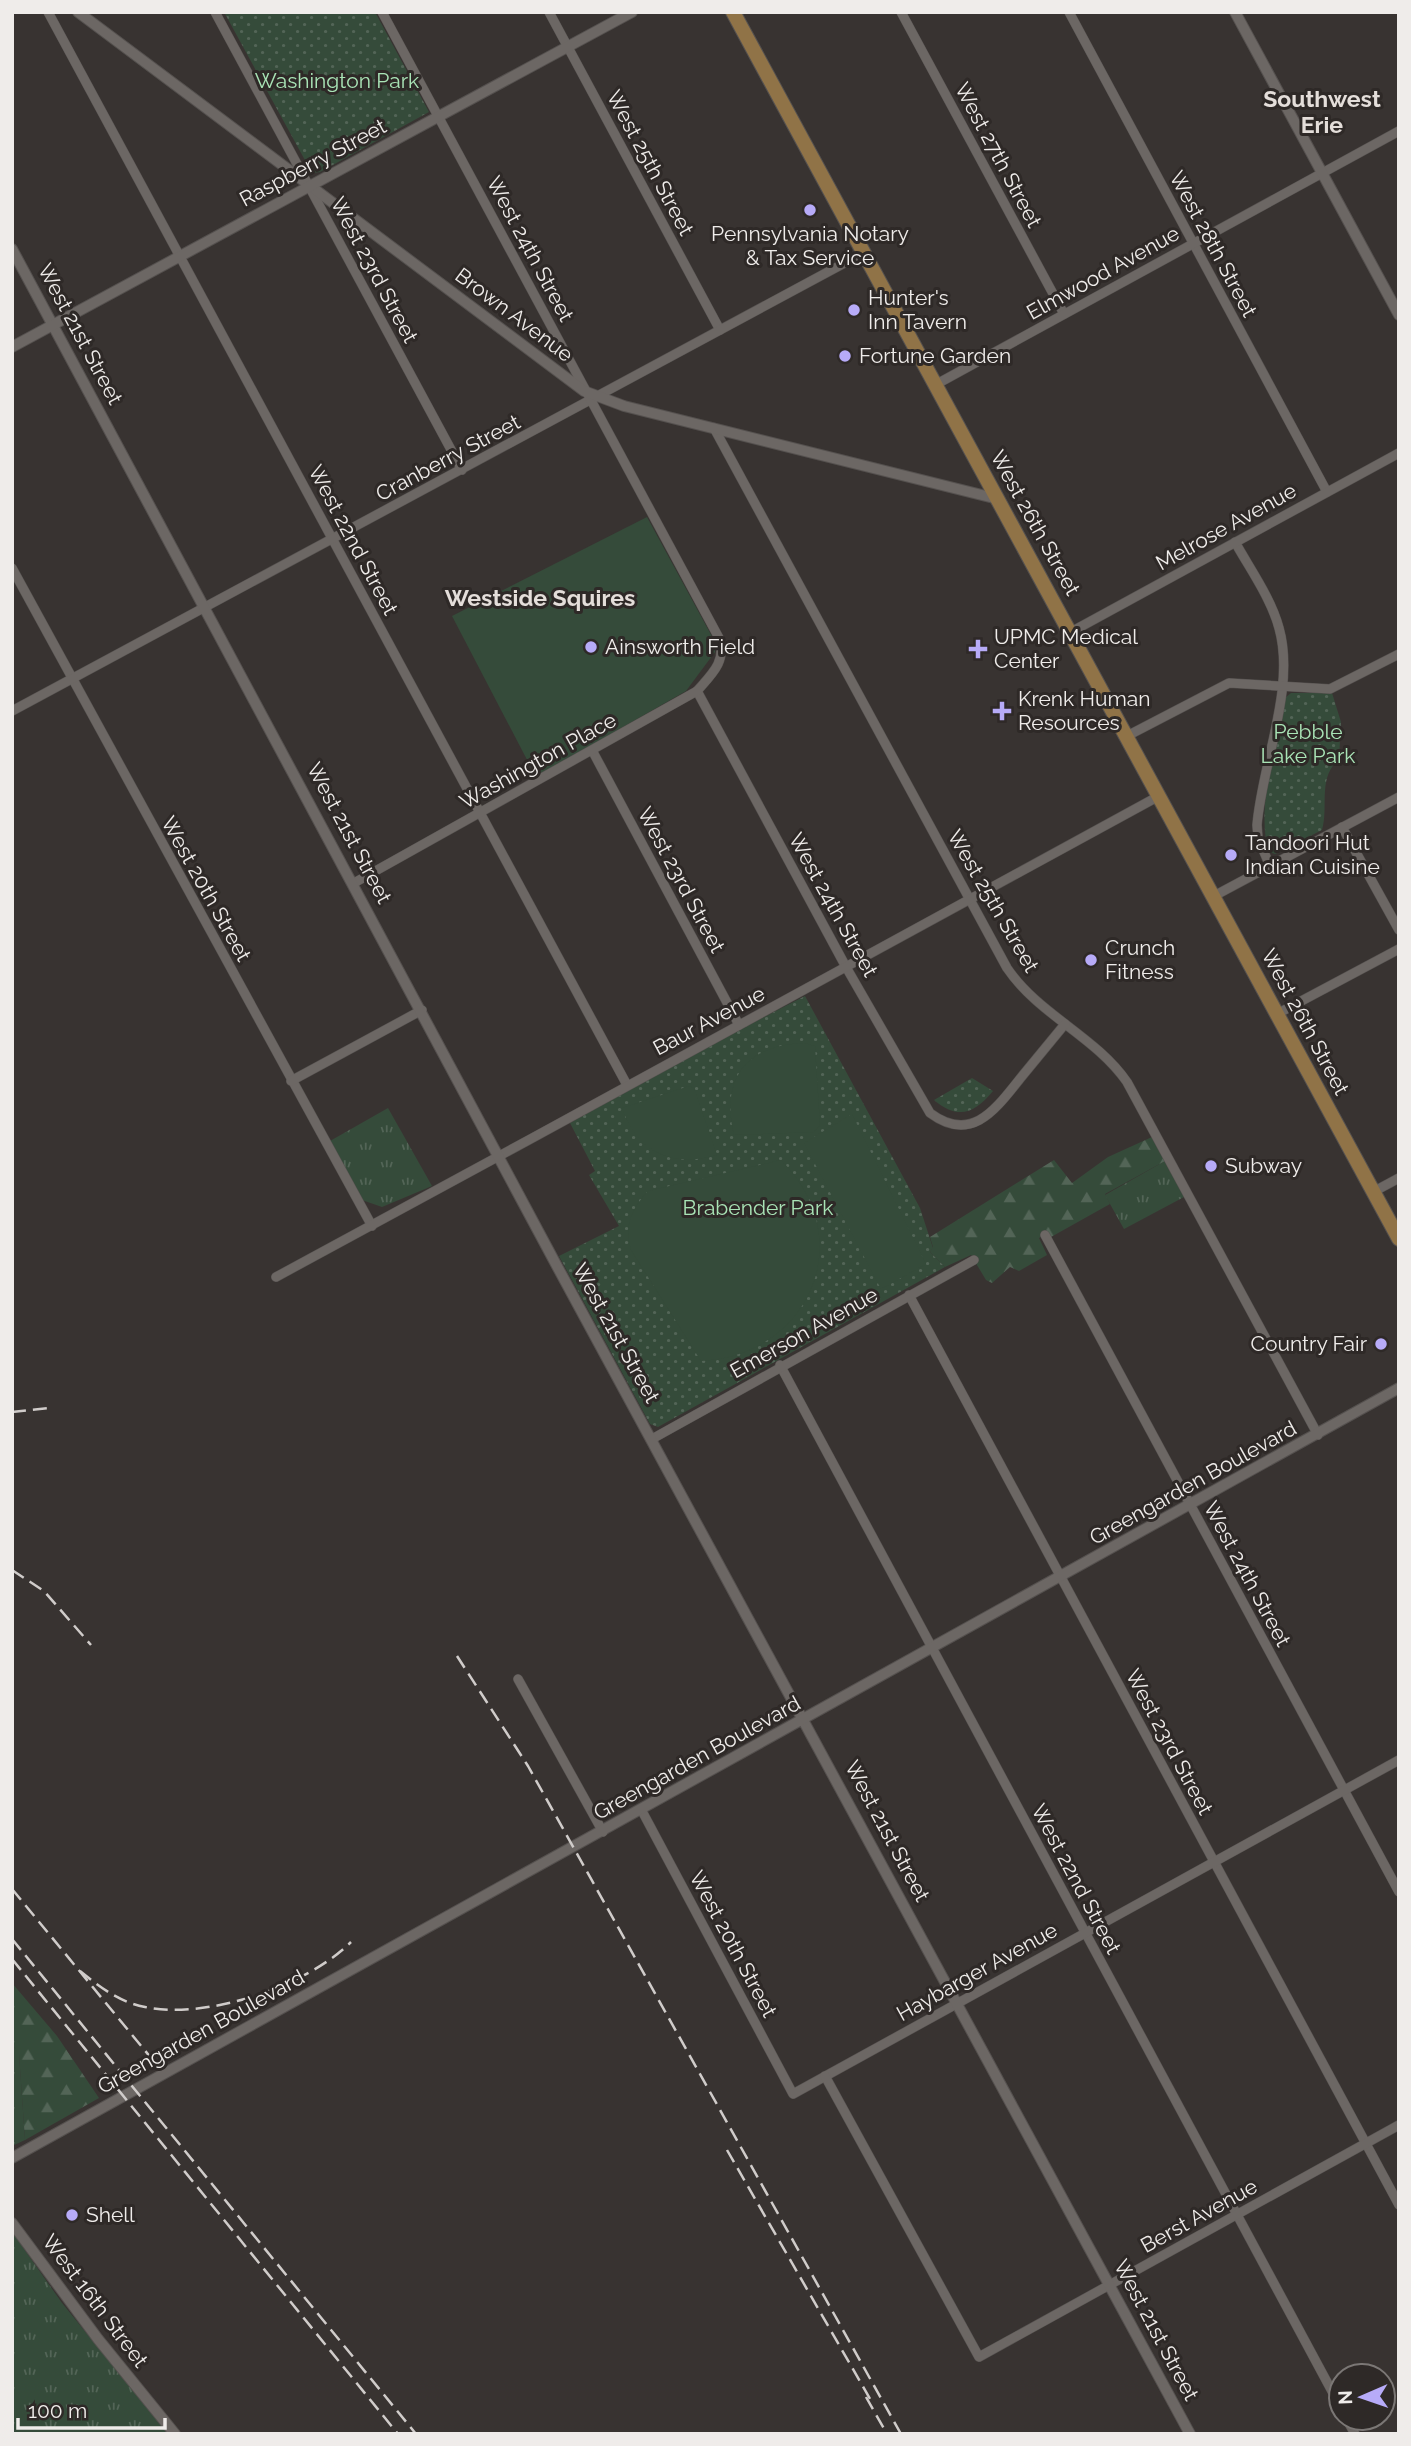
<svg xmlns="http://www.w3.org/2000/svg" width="1411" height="2446" font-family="Raleway,sans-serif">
	<defs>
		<pattern id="grass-tufts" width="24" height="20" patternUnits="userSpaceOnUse" patternTransform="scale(1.75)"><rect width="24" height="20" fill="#354b3a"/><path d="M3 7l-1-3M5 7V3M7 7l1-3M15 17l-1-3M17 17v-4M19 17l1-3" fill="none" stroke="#536557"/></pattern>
		<pattern id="forest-firs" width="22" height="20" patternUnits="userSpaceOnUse" patternTransform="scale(1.75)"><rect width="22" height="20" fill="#354b3a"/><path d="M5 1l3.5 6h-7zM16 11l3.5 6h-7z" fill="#536557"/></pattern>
		<pattern id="park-dots" width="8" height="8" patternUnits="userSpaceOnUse" patternTransform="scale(1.75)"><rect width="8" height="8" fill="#354b3a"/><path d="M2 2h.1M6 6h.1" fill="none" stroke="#536557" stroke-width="1.8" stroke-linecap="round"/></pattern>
	</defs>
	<rect width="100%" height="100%" fill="#383331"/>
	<!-- grass -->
	<g fill="url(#grass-tufts)">
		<polygon points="388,1108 432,1186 382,1207 362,1200 330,1141"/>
		<polygon points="1165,1161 1184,1197 1124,1229 1105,1195"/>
		<polygon points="12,2044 19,2053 25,2140 12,2146"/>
		<polygon points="12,2232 62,2303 168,2434 12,2434"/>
	</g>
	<!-- forest -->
	<g fill="url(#forest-firs)">
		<polygon points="1152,1137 1165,1161 1105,1194 1110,1204 1051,1237 1045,1235 1039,1238 1047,1255 1019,1271 1010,1267 992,1283 986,1280 971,1255 945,1267 930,1252 933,1247 930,1237 1054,1160 1072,1183 1108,1157"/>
		<polygon points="12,1983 57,2036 99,2098 25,2140 19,2054 12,2044"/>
	</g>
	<!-- park -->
	<g fill="url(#park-dots)">
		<polygon points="224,12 375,12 429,112 320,172 312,173"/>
		<path d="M 1291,693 L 1332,693 L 1341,722 L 1339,759 C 1317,778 1329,807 1322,830 L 1275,854 L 1269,852 C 1255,809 1277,742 1285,698 Z"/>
		<polygon points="805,996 920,1208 933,1248 930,1252 945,1267 658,1427 650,1424 559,1256 619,1226 589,1175 595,1171 570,1123 676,1062"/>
		<path d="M 972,1078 L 993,1091 C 974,1114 958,1120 934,1100 Z"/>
	</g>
	<!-- garden -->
	<g fill="#354b3a">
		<polygon points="647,517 715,642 715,652 686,691 536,777 452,616"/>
		<path d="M 804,1043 L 815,1046 L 820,1125 L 814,1132 L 734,1135 C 720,1078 747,1045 804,1043 Z"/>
		<path d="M 689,1086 L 694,1088 L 717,1155 C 672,1168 638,1153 622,1108 Z"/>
		<polygon points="852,1114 926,1264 881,1289 804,1143"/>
		<path d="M 781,1160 C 860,1239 810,1355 701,1361 L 631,1250 C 624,1225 631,1210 648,1191 Z"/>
	</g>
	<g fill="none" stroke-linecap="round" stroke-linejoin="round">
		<!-- minor casing -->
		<g stroke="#55514f" stroke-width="10">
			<g id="minor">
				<polyline points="48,12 627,1085"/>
				<polyline points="215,12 462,470"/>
				<polyline points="549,12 720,330"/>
				<polyline points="901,12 1064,314"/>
				<polyline points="1069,12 1327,492"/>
				<polyline points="935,385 1399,131"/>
				<path d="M 714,428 L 1007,968 C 1039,1015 1095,1036 1127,1082 L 1318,1435"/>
				<path d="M 1235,542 C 1250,569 1271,598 1279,628 C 1296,688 1262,764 1257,825 L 1258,838 L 1270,866"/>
				<polyline points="12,568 372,1226"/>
				<polyline points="1071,632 1399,453"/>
				<path d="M 697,691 L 846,967 L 930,1113 C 973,1145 997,1107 1023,1075 C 1037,1058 1051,1041 1065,1024"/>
				<polyline points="12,711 863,253"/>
				<polyline points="1127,736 1229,683 1330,689 1399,654"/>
				<polyline points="593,752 739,1025"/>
				<polyline points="1342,827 1399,930"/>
				<path d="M 354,883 L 697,691 C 712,674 727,661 719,638 L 382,12"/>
				<polyline points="1214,896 1399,797"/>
				<polyline points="1277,1014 1399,949"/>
				<polyline points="291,1081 422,1010"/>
				<polyline points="1373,1192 1399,1178"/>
				<polyline points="1045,1235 1399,1892"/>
				<path d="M 276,1277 C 571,1118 864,956 1159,796"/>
				<polyline points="909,1295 1399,2205"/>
				<polyline points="780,1365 1341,2408"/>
				<polyline points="652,1439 974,1260"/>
				<polyline points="518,1679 603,1832"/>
				<polyline points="642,1811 793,2094 1399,1760"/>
				<polyline points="825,2076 979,2357 1399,2125"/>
				<polyline points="1346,2418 1355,2434"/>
			</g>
		</g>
		<!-- tertiary casing -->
		<g stroke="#55514f" stroke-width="12">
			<g id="tertiary">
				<polyline points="78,12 584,391 624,406 998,499"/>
				<polyline points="1235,12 1399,315"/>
				<polyline points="12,249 558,1268 1190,2434"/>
				<polyline points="12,347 632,12"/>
				<polyline points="12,2158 1399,1388"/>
				<polyline points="12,2223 98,2339 175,2434"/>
			</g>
		</g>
		<!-- primary casing -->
		<g stroke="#55514f" stroke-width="16">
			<polyline id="primary" points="733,12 1399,1239"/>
		</g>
		<!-- minor -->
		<use href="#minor" stroke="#6c6764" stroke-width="9"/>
		<!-- tertiary -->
		<use href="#tertiary" stroke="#6c6764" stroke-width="10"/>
		<!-- primary -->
		<use href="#primary" stroke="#907347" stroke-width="14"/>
		<!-- rail -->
		<g stroke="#d0ccca" stroke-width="2.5" stroke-dasharray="14 7" stroke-linecap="butt">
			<polyline points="12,1412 50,1408"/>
			<polyline points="12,1570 44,1591 91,1645"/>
			<polyline points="457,1656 528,1766 901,2434"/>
			<polyline points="12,1889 156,2064"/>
			<polyline points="12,1939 416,2434"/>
			<polyline points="12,1959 398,2434"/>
			<path d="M 80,1971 C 100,1987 119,2002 145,2007 C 207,2020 307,1986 351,1942"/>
			<polyline points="727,2150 873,2404"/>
			<polyline points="866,2397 887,2434"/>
		</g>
	</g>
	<!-- markers -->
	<g fill="#b7abf8" stroke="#2e2927" stroke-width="2.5">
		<circle cx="810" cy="210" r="7"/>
		<circle cx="854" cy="310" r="7"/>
		<circle cx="845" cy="356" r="7"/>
		<circle cx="591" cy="647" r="7"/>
		<path d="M974.5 638.5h7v7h7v7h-7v7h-7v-7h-7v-7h7z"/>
		<path d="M998.5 700.5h7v7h7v7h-7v7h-7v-7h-7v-7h7z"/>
		<circle cx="1231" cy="855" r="7"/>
		<circle cx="1091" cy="960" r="7"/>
		<circle cx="1211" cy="1166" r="7"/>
		<circle cx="1381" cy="1344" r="7"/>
		<circle cx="72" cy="2215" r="7"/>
	</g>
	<g text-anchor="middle" stroke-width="6" stroke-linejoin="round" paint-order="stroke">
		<!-- park labels -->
		<g font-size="21" fill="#a9e4b6" stroke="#2e2927">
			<text x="337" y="88">Washington Park</text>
			<text x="1308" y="739">Pebble<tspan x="1308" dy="24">Lake Park</tspan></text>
			<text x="758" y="1215">Brabender Park</text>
		</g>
		<!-- street labels -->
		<g font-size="21" fill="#efecea" stroke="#2e2927">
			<text transform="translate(998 155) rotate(62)" y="7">West 27th Street</text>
			<text transform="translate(313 163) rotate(-28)" y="7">Raspberry Street</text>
			<text transform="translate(650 163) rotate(62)" y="7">West 25th Street</text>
			<text transform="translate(1213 244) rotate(62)" y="7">West 28th Street</text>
			<text transform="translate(530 249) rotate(62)" y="7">West 24th Street</text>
			<text transform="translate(374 270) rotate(62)" y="7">West 23rd Street</text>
			<text transform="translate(1103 273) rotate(-29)" y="7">Elmwood Avenue</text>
			<text transform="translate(514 315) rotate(37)" y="7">Brown Avenue</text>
			<text transform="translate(80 334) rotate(62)" y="7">West 21st Street</text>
			<text transform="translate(448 458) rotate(-28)" y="7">Cranberry Street</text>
			<text transform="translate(1035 523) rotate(61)" y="7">West 26th Street</text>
			<text transform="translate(1226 527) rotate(-29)" y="7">Melrose Avenue</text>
			<text transform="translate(353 540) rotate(62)" y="7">West 22nd Street</text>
			<text transform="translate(538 761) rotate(-29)" y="7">Washington Place</text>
			<text transform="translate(349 833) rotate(62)" y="7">West 21st Street</text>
			<text transform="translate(681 880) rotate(62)" y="7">West 23rd Street</text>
			<text transform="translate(206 889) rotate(61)" y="7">West 20th Street</text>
			<text transform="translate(993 901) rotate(60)" y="7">West 25th Street</text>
			<text transform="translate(833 905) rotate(61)" y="7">West 24th Street</text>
			<text transform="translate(709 1021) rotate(-28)" y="7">Baur Avenue</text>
			<text transform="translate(1305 1022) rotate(62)" y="7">West 26th Street</text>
			<text transform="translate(616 1333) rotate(61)" y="7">West 21st Street</text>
			<text transform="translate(804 1333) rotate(-29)" y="7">Emerson Avenue</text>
			<text transform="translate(1193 1483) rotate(-29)" y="7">Greengarden Boulevard</text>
			<text transform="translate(1247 1574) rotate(62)" y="7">West 24th Street</text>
			<text transform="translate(1169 1742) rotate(62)" y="7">West 23rd Street</text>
			<text transform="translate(697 1758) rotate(-29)" y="7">Greengarden Boulevard</text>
			<text transform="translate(887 1831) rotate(62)" y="7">West 21st Street</text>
			<text transform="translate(1076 1879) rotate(62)" y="7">West 22nd Street</text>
			<text transform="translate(733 1944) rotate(62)" y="7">West 20th Street</text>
			<text transform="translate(977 1972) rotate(-29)" y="7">Haybarger Avenue</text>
			<text transform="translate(201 2032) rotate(-29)" y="7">Greengarden Boulevard</text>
			<text transform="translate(1199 2216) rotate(-29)" y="7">Berst Avenue</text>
			<text transform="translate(95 2301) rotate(53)" y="7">West 16th Street</text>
			<text transform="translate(1156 2330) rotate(62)" y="7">West 21st Street</text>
		</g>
		<!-- poi labels -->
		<g font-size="21" fill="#efecea" stroke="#2e2927" text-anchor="start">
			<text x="810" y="241" text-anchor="middle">Pennsylvania Notary<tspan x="810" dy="24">&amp; Tax Service</tspan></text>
			<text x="868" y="305">Hunter's<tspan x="868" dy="24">Inn Tavern</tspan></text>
			<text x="859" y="363">Fortune Garden</text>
			<text x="994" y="644">UPMC Medical<tspan x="994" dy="24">Center</tspan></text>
			<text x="605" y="654">Ainsworth Field</text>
			<text x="1018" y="706">Krenk Human<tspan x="1018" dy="24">Resources</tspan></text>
			<text x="1245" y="850">Tandoori Hut<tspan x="1245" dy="24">Indian Cuisine</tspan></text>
			<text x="1105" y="955">Crunch<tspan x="1105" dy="24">Fitness</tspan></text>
			<text x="1225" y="1173">Subway</text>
			<text x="1367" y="1351" text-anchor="end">Country Fair</text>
			<text x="86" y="2222">Shell</text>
		</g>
		<!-- neighbourhood labels -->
		<g font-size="23" font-weight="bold" fill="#e4deda" stroke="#2e2927">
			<text x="1322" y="107">Southwest<tspan x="1322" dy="26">Erie</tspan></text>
			<text x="540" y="606">Westside Squires</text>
		</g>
	</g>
	<!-- border -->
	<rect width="1411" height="2446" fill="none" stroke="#efecea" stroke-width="28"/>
	<!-- north arrow -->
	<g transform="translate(1362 2397) rotate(268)"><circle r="33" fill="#2e2927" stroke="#7b7775" stroke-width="2"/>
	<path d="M0-5L12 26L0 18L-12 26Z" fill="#b7abf8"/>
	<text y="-10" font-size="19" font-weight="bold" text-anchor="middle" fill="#efecea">N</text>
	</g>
	<!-- scale -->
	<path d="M18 2418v10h147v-10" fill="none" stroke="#efecea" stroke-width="3.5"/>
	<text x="28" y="2418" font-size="21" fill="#efecea" stroke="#2e2927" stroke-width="5" paint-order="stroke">100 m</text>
</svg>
